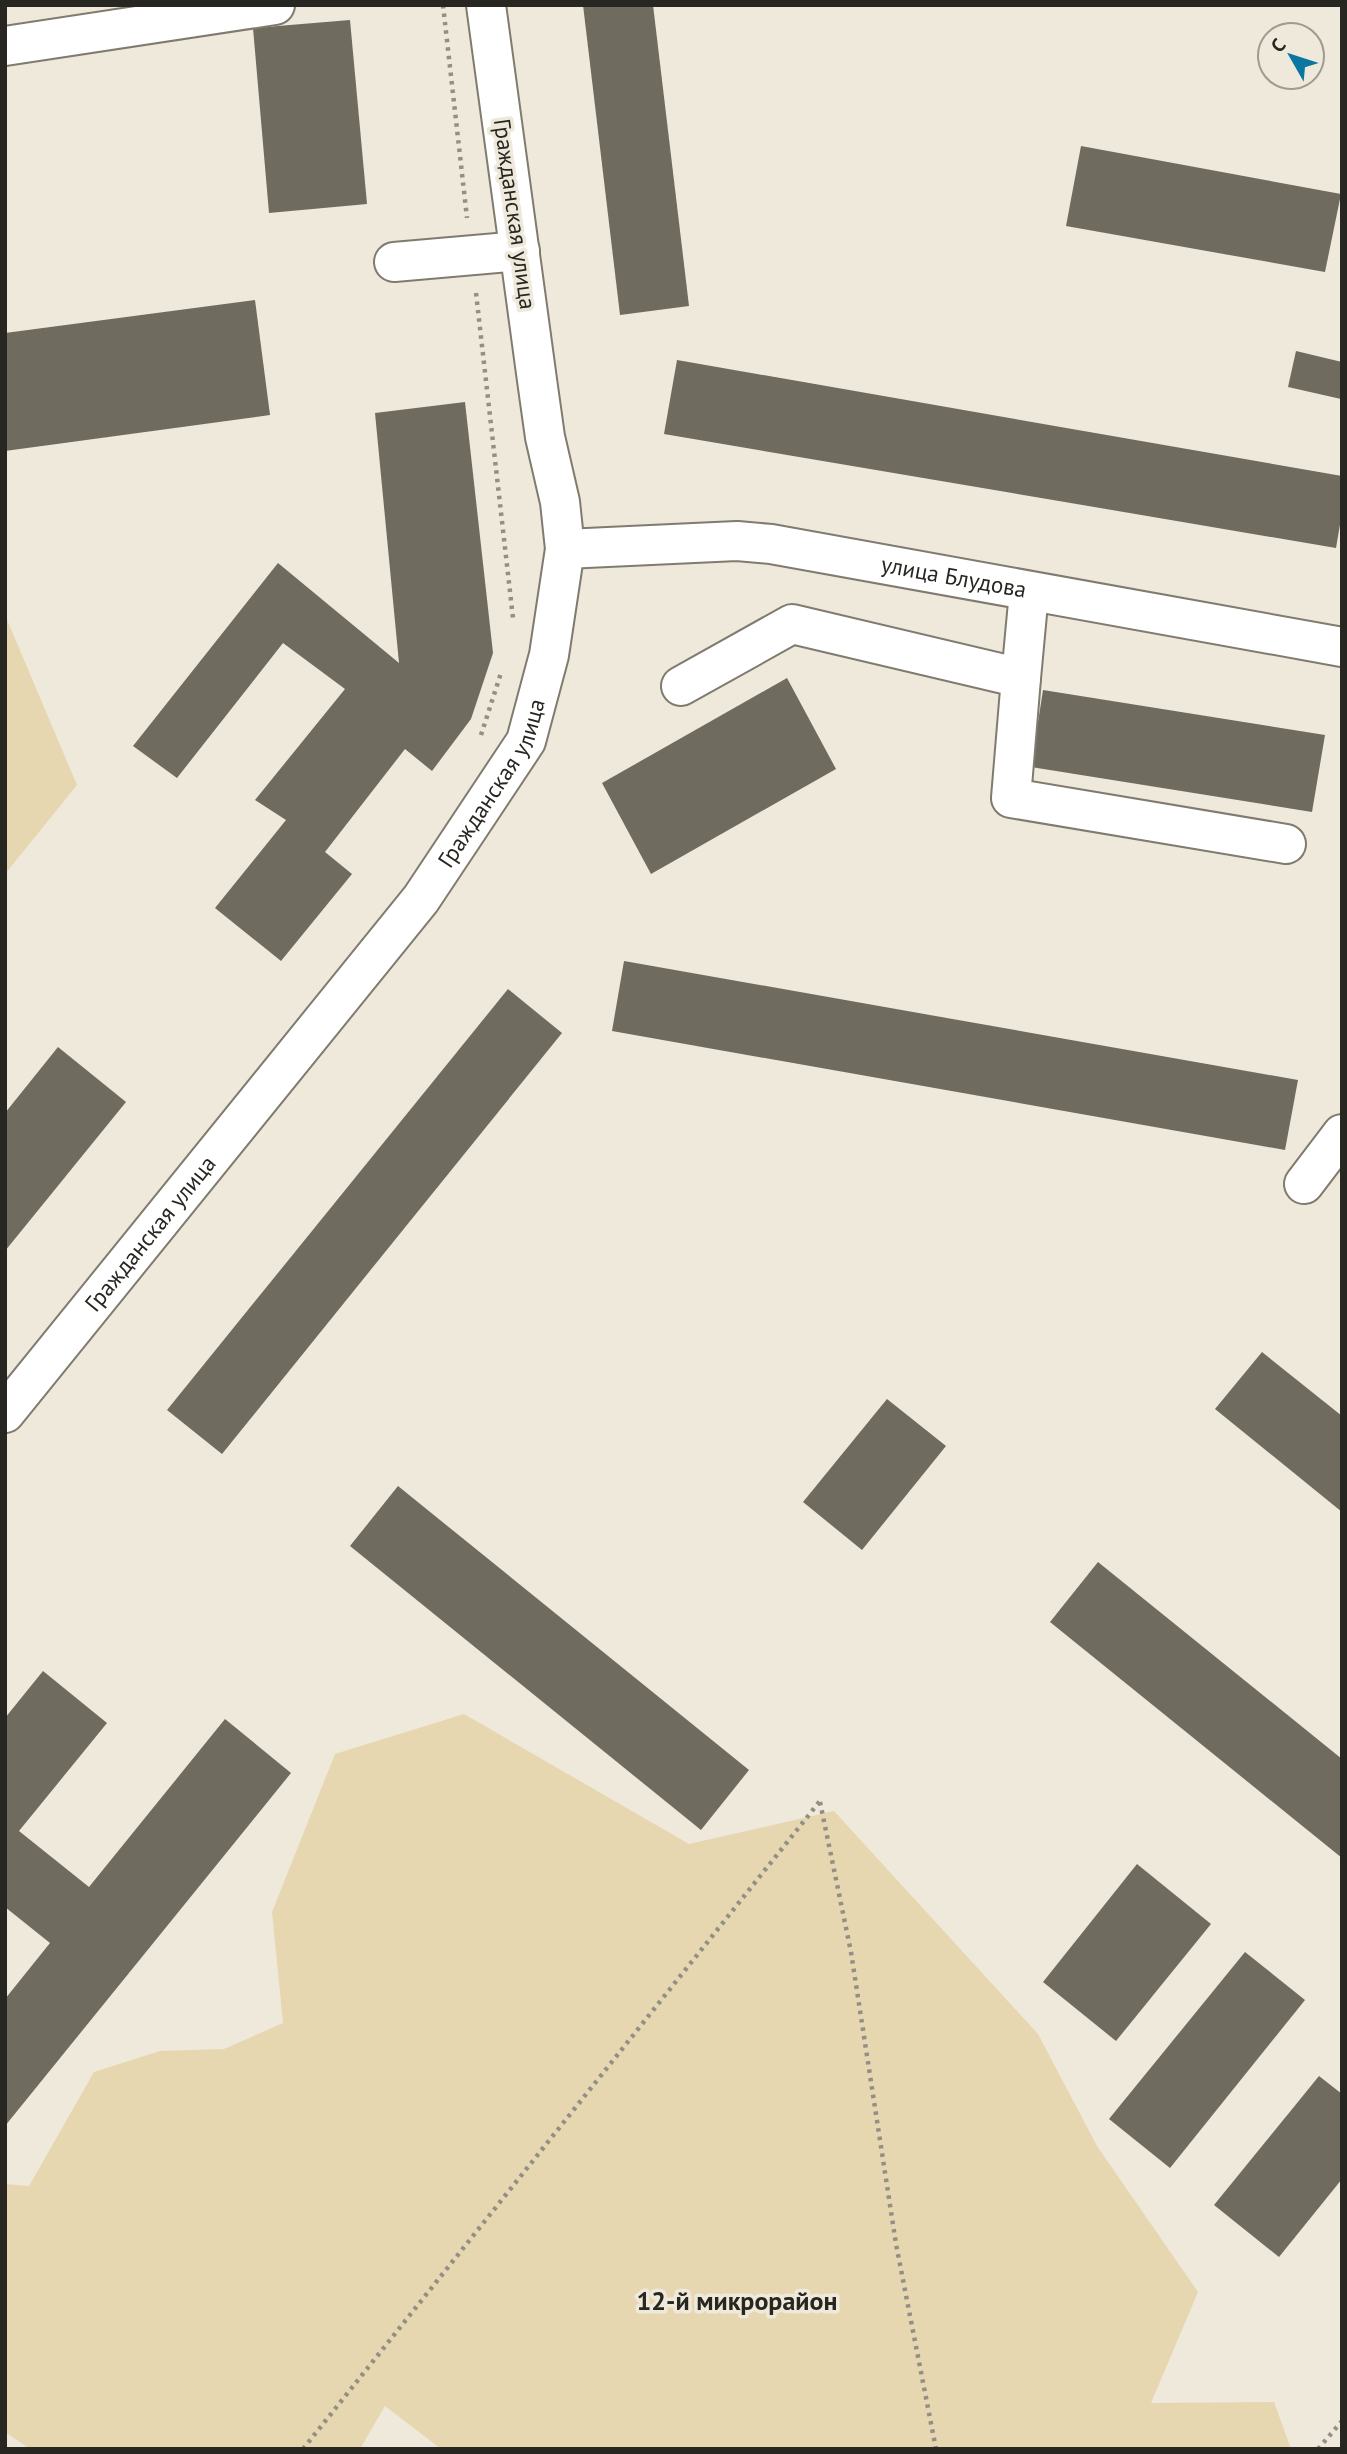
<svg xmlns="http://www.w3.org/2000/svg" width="1347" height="2454" font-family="'PT Sans',sans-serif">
	<rect width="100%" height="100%" fill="#eee9db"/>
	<!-- green -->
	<g fill="#e6d7b0">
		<polygon points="5,615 77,785 5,874"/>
		<polygon points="464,1714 689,1844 834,1811 1038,2034 1097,2146 1198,2292 1151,2403 1274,2402 1291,2449 441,2449 385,2406 360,2449 30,2449 5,2432 5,2184 29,2186 94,2072 160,2051 224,2049 283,2023 272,1912 335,1754"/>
	</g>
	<!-- building -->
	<g fill="#706b5f">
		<polygon points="583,5 653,5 689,306 620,315"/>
		<polygon points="350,20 367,204 269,213 253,28"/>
		<polygon points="1081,146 1341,194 1325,272 1066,226"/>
		<polygon points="255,300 270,415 5,451 5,333"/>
		<polygon points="1296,351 1342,362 1341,399 1288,387"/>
		<polygon points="677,360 1342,476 1342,513 1336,548 664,434"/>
		<polygon points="465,402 493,653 471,719 432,771 405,749 325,852 352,874 281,961 215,908 286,820 255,800 345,689 283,643 177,778 133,746 278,563 399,663 375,413"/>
		<polygon points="787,678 836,769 651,874 602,783"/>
		<polygon points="1043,690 1325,735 1312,812 1031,767"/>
		<polygon points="624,961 1298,1080 1285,1150 612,1031"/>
		<polygon points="508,989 562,1033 222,1454 167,1410"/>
		<polygon points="58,1047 126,1102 5,1251 5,1113"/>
		<polygon points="1262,1352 1342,1416 1342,1512 1215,1409"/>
		<polygon points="887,1399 946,1446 862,1550 803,1502"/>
		<polygon points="398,1486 749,1770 701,1830 350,1546"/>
		<polygon points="1098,1562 1342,1759 1342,1858 1050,1622"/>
		<polygon points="43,1671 107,1723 19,1831 89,1887 225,1719 291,1773 5,2126 5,1999 50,1943 5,1907 5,1718"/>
		<polygon points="1137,1864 1211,1924 1116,2041 1043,1982"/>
		<polygon points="1245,1952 1305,2000 1170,2168 1109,2119"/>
		<polygon points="1319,2076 1342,2094 1342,2179 1279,2257 1214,2205"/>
	</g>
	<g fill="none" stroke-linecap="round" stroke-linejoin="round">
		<!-- minor casing -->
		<g stroke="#807b6f" stroke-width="42">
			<g id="minor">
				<polyline points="5,46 275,5"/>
				<polyline points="394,262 520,251"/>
				<path id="s1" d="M 565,549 L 737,541 L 771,544 L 1342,647"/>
				<polyline points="1021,678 1011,798 1286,844"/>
				<polyline points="681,686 792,624 1021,678 1029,592"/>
				<polyline points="1304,1184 1342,1134"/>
				<path id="s2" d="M 5,1413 L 421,899 L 526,741 L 549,655 L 565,549 L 560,502 L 545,437 L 537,380 L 486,5"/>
			</g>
		</g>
		<!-- path -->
		<g stroke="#938f85" stroke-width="4.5" stroke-dasharray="3.5 5" stroke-linecap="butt">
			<polyline points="443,5 467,218"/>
			<polyline points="476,293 513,618"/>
			<polyline points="481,735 501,673"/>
			<polyline points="820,1802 851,1952 896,2244 936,2449"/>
			<polyline points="303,2449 820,1801"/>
			<polyline points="1318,2449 1342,2421"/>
		</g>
		<!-- minor -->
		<use href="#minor" stroke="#fff" stroke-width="38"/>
	</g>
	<g text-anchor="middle" stroke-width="7" stroke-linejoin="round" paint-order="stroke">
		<!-- street labels -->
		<g font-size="23" fill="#282621" stroke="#eee9db">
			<text transform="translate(515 214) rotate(82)" y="8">Гражданская улица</text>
			<text dy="8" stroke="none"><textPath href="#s1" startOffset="392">улица Блудова</textPath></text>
			<text dy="8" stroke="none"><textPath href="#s2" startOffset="798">Гражданская улица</textPath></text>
			<text dy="8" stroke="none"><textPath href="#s2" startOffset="231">Гражданская улица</textPath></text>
		</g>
		<!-- quarter labels -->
		<g font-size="26" font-weight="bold" fill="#282621" stroke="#eee9db">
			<text x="737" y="2310">12-й микрорайон</text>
		</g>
	</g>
	<!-- border -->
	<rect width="1347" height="2454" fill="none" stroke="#282621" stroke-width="14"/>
	<!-- north arrow -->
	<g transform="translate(1291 56) rotate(309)"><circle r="33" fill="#eee9db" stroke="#9f9b91" stroke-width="2"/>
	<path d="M0-5L12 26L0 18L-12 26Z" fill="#0977a2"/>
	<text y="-10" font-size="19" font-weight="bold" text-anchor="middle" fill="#282621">С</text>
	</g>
</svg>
